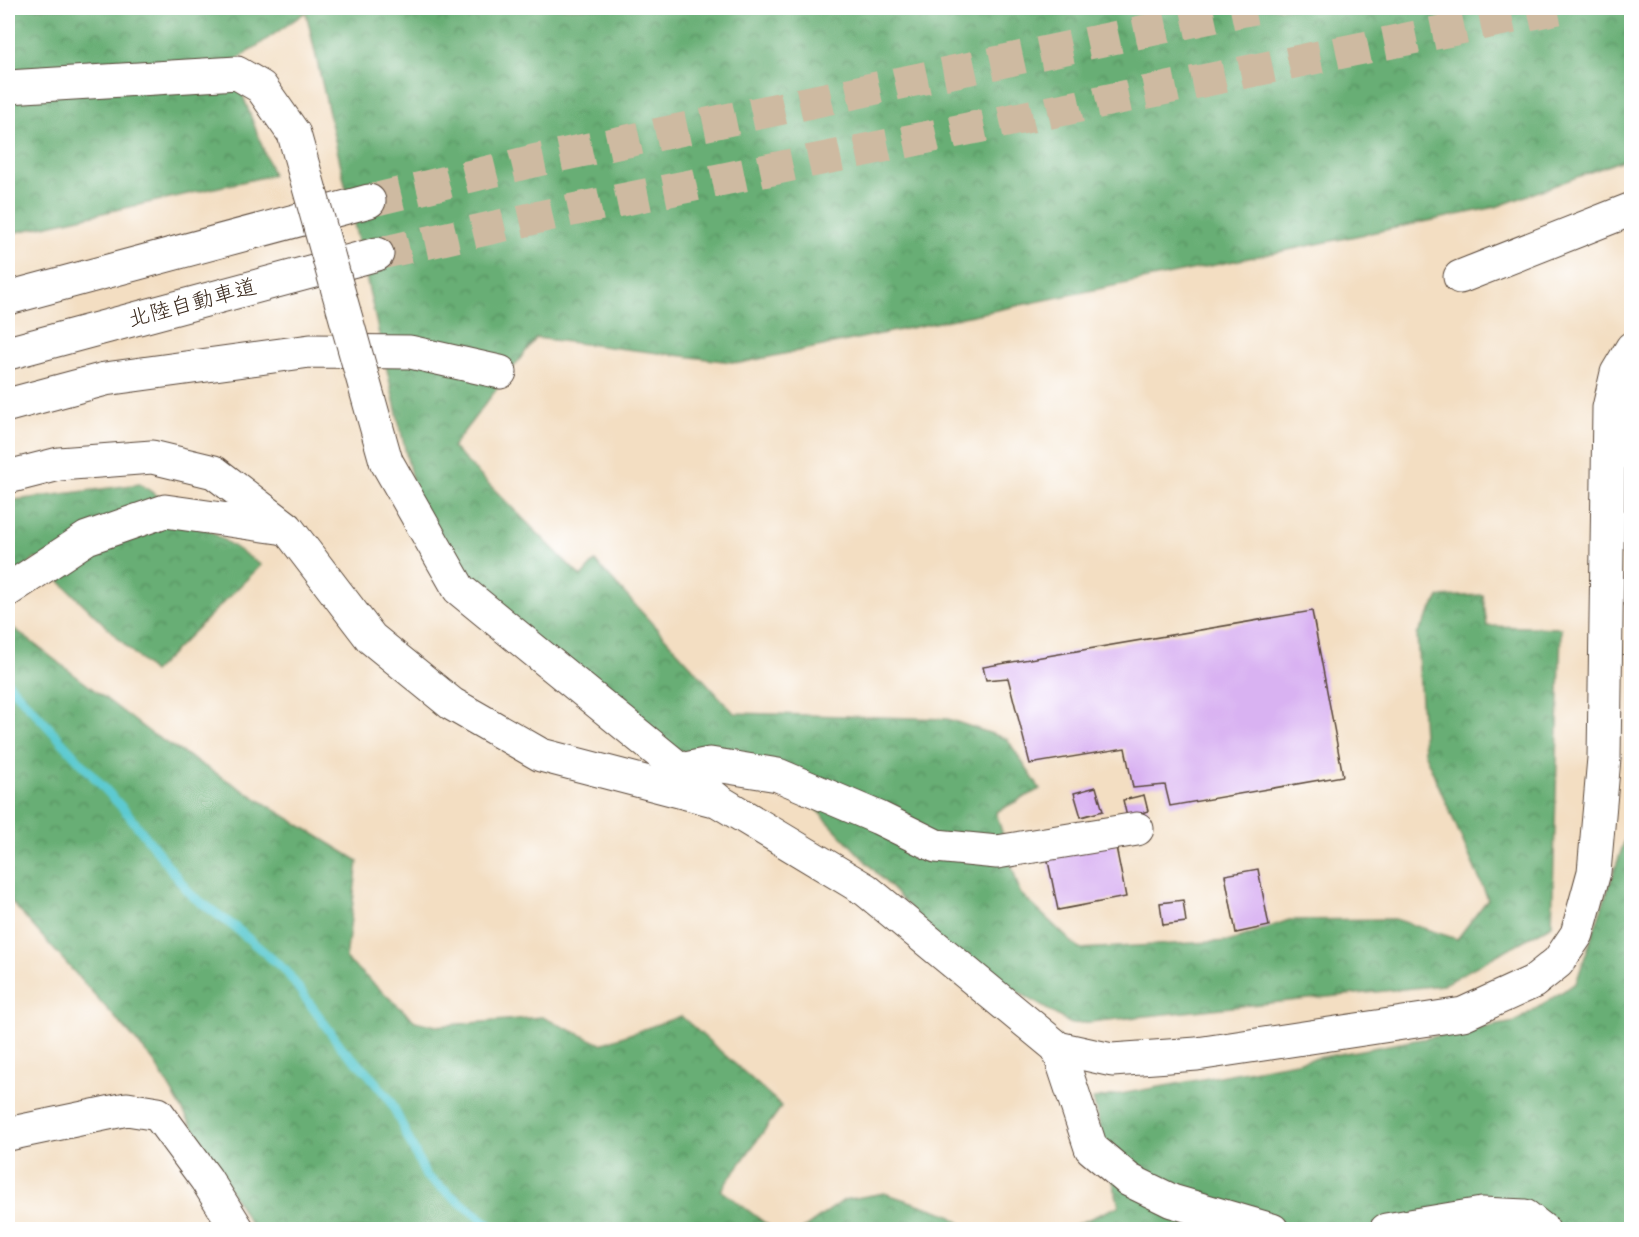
<svg xmlns="http://www.w3.org/2000/svg" width="1639" height="1237" font-family="Dekko,'Klee One',sans-serif">
	<defs>
		<pattern id="forest-crowns" width="20" height="18" patternUnits="userSpaceOnUse" patternTransform="scale(1.5)"><rect width="20" height="18" fill="#67ae74"/><path d="M2 6a3 3 0 1 1 6 0M12 15a3 3 0 1 1 6 0" fill="none" stroke="#568e5f"/></pattern>
	</defs>
	<rect width="100%" height="100%" fill="#fff"/>
	<filter id="ink" filterUnits="userSpaceOnUse"><feTurbulence type="fractalNoise" baseFrequency=".0167" numOctaves="2"/><feDisplacementMap in="SourceGraphic" scale="12" xChannelSelector="R" yChannelSelector="G"/><feConvolveMatrix kernelMatrix="1 2 1 2 8 2 1 2 1" color-interpolation-filters="sRGB"/></filter>
	<filter id="wash" filterUnits="userSpaceOnUse"><feTurbulence type="fractalNoise" baseFrequency=".008" numOctaves="4" result="noise"/><feDisplacementMap in="SourceGraphic" scale="24" xChannelSelector="R" yChannelSelector="G"/><feGaussianBlur stdDeviation="1.35" result="paint"/><feColorMatrix in="noise" values="0 0 0 0 0 0 0 0 0 0 0 0 0 0 0 0 0 1.4 0 .05"/><feComposite in="paint" operator="in"/></filter>
	<g filter="url(#wash)">
		<rect width="100%" height="100%" fill="#f3dec2"/>
		<!-- forest -->
		<g fill="url(#forest-crowns)" stroke="#516c49" stroke-width="1.5">
			<polygon points="8,8 1631,8 1631,157 1496,207 740,363 536,338 452,447 581,577 595,561 734,713 948,719 1007,739 1040,789 996,812 1020,893 1079,949 1231,941 1289,920 1395,919 1457,939 1488,899 1424,752 1417,635 1439,597 1483,595 1487,626 1561,628 1552,925 1442,985 1071,1024 951,951 811,804 738,754 648,754 434,577 306,12 231,64 273,175 8,234"/>
			<polygon points="140,484 261,565 153,672 36,558 8,582 8,501"/>
			<polygon points="8,624 152,734 358,861 346,959 415,1021 436,1026 542,1017 601,1044 681,1016 782,1106 721,1190 773,1229 253,1229 153,1060 8,898"/>
			<polygon points="1631,822 1631,1229 1063,1230 1119,1206 1093,1099 1515,1022 1576,983"/>
			<polygon points="884,1193 948,1214 968,1229 803,1229 844,1200"/>
		</g>
		<g fill="none" stroke-linecap="round" stroke-linejoin="round">
			<!-- stream -->
			<polyline stroke="#5dcad1" stroke-width="9" points="8,683 128,814 191,895 236,928 286,971 342,1048 366,1071 390,1100 426,1176 496,1230"/>
		</g>
		<g id="blocks">
			<!-- building -->
			<g fill="#d9b2f2">
				<polygon points="1312,611 1343,776 1170,806 1165,785 1133,788 1125,748 1030,764 1008,678 986,680 983,667"/>
				<polygon points="1096,787 1103,811 1081,817 1074,793"/>
				<polygon points="1144,795 1148,811 1127,817 1123,800"/>
				<polygon points="1115,842 1126,897 1058,910 1047,856"/>
				<polygon points="1258,869 1269,926 1236,933 1225,875"/>
				<polygon points="1183,900 1186,922 1163,925 1160,903"/>
			</g>
		</g>
	</g>
	<g filter="url(#ink)">
		<use href="#blocks" fill-opacity="0" stroke="#574537" stroke-width="1.5"/>
		<g fill="none" stroke-linecap="round" stroke-linejoin="round">
			<!-- highway-tunnel -->
			<g stroke="#cebaa1" stroke-width="33" stroke-dasharray="33 16" stroke-linecap="butt">
				<polyline points="369,201 533,161 1254,8"/>
				<polyline points="377,254 548,215 1558,8"/>
			</g>
			<!-- minor casing -->
			<g stroke="#574537" stroke-width="35">
				<g id="minor">
					<polyline points="8,87 237,73 261,87 294,134"/>
					<polyline points="386,461 459,589 720,802 866,890 1058,1048 1112,1060 1197,1054 1463,1014 1533,982 1558,962 1577,934 1594,872 1604,758 1609,408 1617,373 1632,348"/>
					<polyline points="8,477 59,464 152,457 214,472 287,528 371,638 452,704 541,755 710,799"/>
					<polyline points="8,590 87,538 165,511 285,528"/>
					<polyline points="681,770 710,764 778,775 879,818 936,846 997,852 1137,829"/>
					<polyline points="1058,1048 1091,1148 1129,1180 1172,1201 1272,1230"/>
					<polyline points="8,1134 127,1109 158,1114 206,1179 238,1230"/>
					<polyline points="1386,1230 1482,1214 1525,1216 1543,1230"/>
				</g>
			</g>
			<!-- highway casing -->
			<g stroke="#574537" stroke-width="35">
				<g id="highway">
					<polyline points="1460,277 1632,209"/>
					<polyline points="8,298 369,201"/>
					<polyline points="8,353 377,254"/>
					<polyline points="8,405 105,379 310,351 410,352 500,372"/>
				</g>
			</g>
			<!-- minor -->
			<use href="#minor" stroke="#fff" stroke-width="33"/>
			<!-- highway -->
			<use href="#highway" stroke="#fff" stroke-width="33"/>
			<!-- minor-bridge casing -->
			<g stroke="#574537" stroke-width="35" stroke-linecap="butt">
				<polyline id="minor-bridge" points="294,134 386,461"/>
			</g>
			<!-- minor-bridge -->
			<use href="#minor-bridge" stroke="#fff" stroke-width="33"/>
		</g>
	</g>
	<g text-anchor="middle" stroke-width="6" stroke-linejoin="round" paint-order="stroke">
		<!-- street labels -->
		<g font-size="22" fill="#3b2a1e" stroke="#fff">
			<text transform="translate(192 302) rotate(-15)" y="8">北陸自動車道</text>
		</g>
	</g>
	<!-- margin -->
	<rect width="1639" height="1237" fill="none" stroke="#fff" stroke-width="30"/>
</svg>
